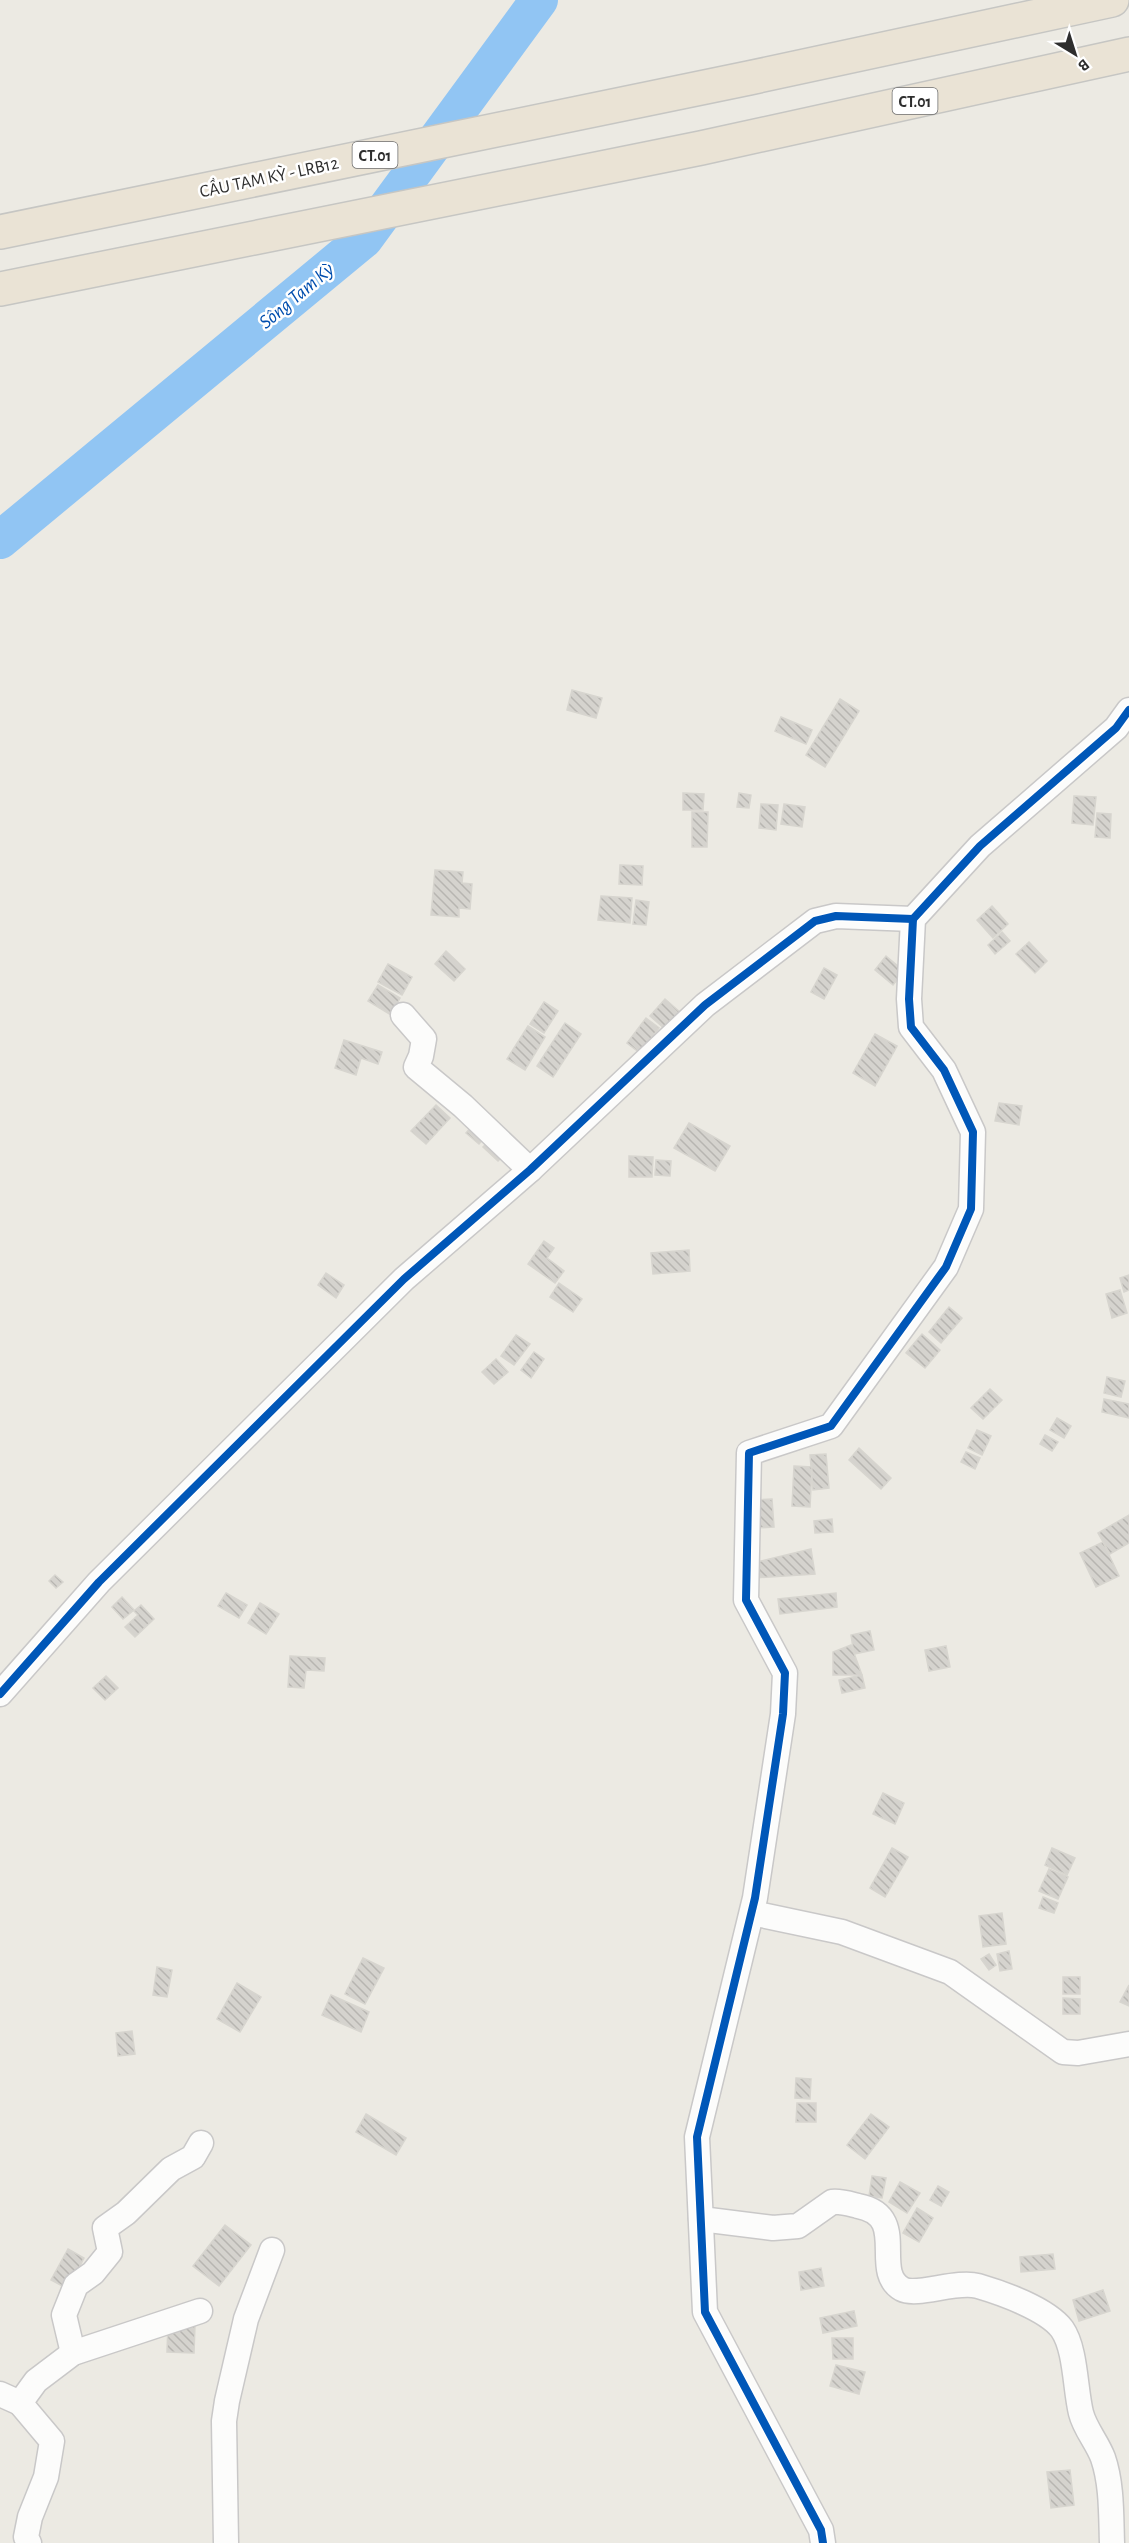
<svg xmlns="http://www.w3.org/2000/svg" width="1129" height="2543" font-family="'Alegreya Sans',sans-serif">
	<defs>
		<pattern id="building-back-hatch" width="6" height="6" patternUnits="userSpaceOnUse" patternTransform="scale(1.5)"><rect width="6" height="6" fill="#d5d3ce"/><path d="M-1 5l2 2M0 0l6 6M5-1l2 2" fill="none" stroke="#b7b5b1"/></pattern>
	</defs>
	<rect width="100%" height="100%" fill="#eceae3"/>
	<g fill="none" stroke-linecap="round" stroke-linejoin="round">
		<!-- river -->
		<polyline stroke="#91c5f3" stroke-width="38" points="0,540 364,239 539,0"/>
	</g>
	<!-- building -->
	<g fill="url(#building-back-hatch)" stroke="#d7d5cf" stroke-width="1.5">
		<polygon points="572,690 602,698 596,718 567,710"/>
		<polygon points="840,699 859,711 825,767 806,755"/>
		<polygon points="781,717 812,730 806,744 775,731"/>
		<polygon points="683,793 704,794 703,810 683,810"/>
		<polygon points="739,793 751,795 749,808 737,807"/>
		<polygon points="1074,796 1096,797 1093,825 1072,823"/>
		<polygon points="761,804 778,805 776,830 759,828"/>
		<polygon points="784,804 805,807 802,827 781,824"/>
		<polygon points="692,812 708,812 707,847 692,847"/>
		<polygon points="1097,813 1111,814 1110,838 1095,837"/>
		<polygon points="620,865 643,866 642,885 619,884"/>
		<polygon points="435,870 463,872 462,883 472,884 470,909 459,908 459,917 431,915"/>
		<polygon points="601,896 632,898 630,923 598,920"/>
		<polygon points="636,900 649,902 646,925 633,924"/>
		<polygon points="992,906 1008,924 993,938 977,920"/>
		<polygon points="1002,932 1010,941 995,954 988,945"/>
		<polygon points="1029,942 1047,961 1035,973 1016,954"/>
		<polygon points="446,951 465,969 454,981 435,964"/>
		<polygon points="886,956 904,971 893,985 875,970"/>
		<polygon points="388,964 412,977 402,995 378,982"/>
		<polygon points="824,968 837,975 824,999 811,992"/>
		<polygon points="378,985 400,998 391,1015 368,1001"/>
		<polygon points="665,999 681,1013 666,1030 650,1016"/>
		<polygon points="544,1002 558,1011 544,1033 530,1024"/>
		<polygon points="646,1018 659,1028 640,1053 627,1043"/>
		<polygon points="565,1023 581,1034 553,1077 537,1066"/>
		<polygon points="528,1026 545,1037 525,1070 507,1059"/>
		<polygon points="875,1034 897,1046 875,1086 853,1073"/>
		<polygon points="344,1040 382,1052 378,1064 361,1058 356,1075 335,1068"/>
		<polygon points="999,1103 1022,1106 1019,1125 995,1121"/>
		<polygon points="436,1105 450,1118 426,1144 411,1131"/>
		<polygon points="477,1121 489,1132 479,1144 466,1133"/>
		<polygon points="689,1123 730,1146 715,1171 674,1148"/>
		<polygon points="493,1137 508,1151 498,1161 483,1147"/>
		<polygon points="629,1156 653,1157 652,1177 629,1177"/>
		<polygon points="656,1160 671,1161 670,1176 655,1175"/>
		<polygon points="544,1241 554,1248 547,1258 564,1271 555,1283 528,1264"/>
		<polygon points="689,1250 690,1271 653,1274 651,1253"/>
		<polygon points="326,1273 344,1285 336,1298 318,1285"/>
		<polygon points="1129,1275 1129,1290 1124,1292 1120,1278"/>
		<polygon points="559,1283 582,1299 573,1312 550,1297"/>
		<polygon points="1120,1290 1127,1313 1112,1318 1106,1294"/>
		<polygon points="949,1307 962,1318 941,1343 929,1332"/>
		<polygon points="922,1334 940,1350 925,1368 906,1353"/>
		<polygon points="516,1335 530,1344 514,1365 501,1356"/>
		<polygon points="534,1352 544,1359 531,1378 521,1370"/>
		<polygon points="496,1359 508,1372 494,1384 482,1372"/>
		<polygon points="1107,1377 1125,1381 1121,1397 1104,1393"/>
		<polygon points="990,1389 1002,1400 983,1419 971,1408"/>
		<polygon points="1104,1399 1129,1404 1129,1418 1102,1412"/>
		<polygon points="1057,1418 1071,1426 1064,1438 1050,1430"/>
		<polygon points="977,1430 991,1436 982,1455 968,1448"/>
		<polygon points="1045,1435 1058,1442 1052,1451 1040,1444"/>
		<polygon points="859,1448 891,1478 881,1489 849,1460"/>
		<polygon points="966,1452 980,1458 975,1469 961,1462"/>
		<polygon points="826,1454 829,1488 813,1490 810,1455"/>
		<polygon points="794,1466 812,1467 810,1507 792,1506"/>
		<polygon points="772,1499 774,1527 757,1528 755,1500"/>
		<polygon points="1129,1515 1129,1543 1110,1554 1098,1533"/>
		<polygon points="832,1519 833,1532 815,1533 814,1521"/>
		<polygon points="1103,1542 1119,1576 1096,1587 1080,1553"/>
		<polygon points="811,1549 815,1574 754,1578 753,1563"/>
		<polygon points="55,1575 63,1582 56,1588 49,1581"/>
		<polygon points="226,1593 247,1605 239,1618 218,1606"/>
		<polygon points="836,1593 837,1607 780,1614 778,1599"/>
		<polygon points="122,1597 134,1610 123,1619 112,1607"/>
		<polygon points="260,1603 279,1614 266,1634 248,1623"/>
		<polygon points="141,1605 154,1619 135,1637 125,1627 138,1615 134,1611"/>
		<polygon points="870,1631 874,1650 854,1654 851,1635"/>
		<polygon points="851,1645 862,1675 833,1675 833,1652"/>
		<polygon points="946,1646 950,1667 929,1671 925,1650"/>
		<polygon points="290,1656 325,1658 324,1671 306,1670 304,1688 288,1687"/>
		<polygon points="862,1675 865,1688 842,1693 839,1680"/>
		<polygon points="106,1676 118,1688 105,1700 93,1688"/>
		<polygon points="883,1793 904,1803 895,1824 873,1814"/>
		<polygon points="892,1848 908,1857 885,1897 870,1888"/>
		<polygon points="1052,1848 1075,1858 1067,1875 1045,1865"/>
		<polygon points="1049,1869 1068,1877 1058,1899 1039,1891"/>
		<polygon points="1043,1897 1058,1903 1054,1913 1039,1908"/>
		<polygon points="1002,1913 1006,1944 983,1947 979,1916"/>
		<polygon points="1009,1951 1012,1969 1000,1971 997,1954"/>
		<polygon points="989,1954 996,1965 989,1970 981,1959"/>
		<polygon points="363,1958 384,1968 365,2004 345,1994"/>
		<polygon points="157,1967 172,1970 167,1997 153,1995"/>
		<rect x="1063" y="1977" width="17" height="17"/>
		<polygon points="237,1983 261,1997 240,2032 217,2019"/>
		<polygon points="1129,1985 1129,2006 1120,2002"/>
		<polygon points="331,1995 369,2012 361,2032 322,2015"/>
		<polygon points="1063,1998 1080,1999 1080,2014 1063,2014"/>
		<polygon points="132,2031 135,2054 118,2056 116,2033"/>
		<polygon points="796,2078 811,2079 810,2099 795,2098"/>
		<polygon points="797,2103 816,2103 816,2122 796,2122"/>
		<polygon points="366,2114 406,2138 396,2155 356,2132"/>
		<polygon points="871,2114 889,2127 865,2159 847,2145"/>
		<polygon points="872,2176 886,2178 882,2198 869,2196"/>
		<polygon points="900,2182 920,2193 907,2213 889,2202"/>
		<polygon points="938,2186 949,2192 941,2206 930,2200"/>
		<polygon points="917,2208 933,2218 919,2242 903,2233"/>
		<polygon points="225,2225 251,2245 219,2286 193,2266"/>
		<polygon points="68,2249 84,2258 68,2289 51,2280"/>
		<polygon points="1053,2254 1055,2269 1021,2272 1020,2257"/>
		<polygon points="821,2268 824,2286 801,2290 799,2272"/>
		<polygon points="1103,2290 1110,2311 1079,2321 1073,2300"/>
		<polygon points="854,2311 857,2326 823,2333 820,2318"/>
		<polygon points="168,2324 195,2325 194,2353 167,2352"/>
		<polygon points="832,2338 853,2338 853,2359 833,2359"/>
		<polygon points="836,2365 865,2372 859,2394 830,2386"/>
		<polygon points="1070,2470 1074,2505 1051,2508 1047,2472"/>
	</g>
	<g fill="none" stroke-linecap="round" stroke-linejoin="round">
		<!-- street casing -->
		<g stroke="#c9c8c8" stroke-width="27">
			<g id="street">
				<polyline points="403,1015 424,1039 421,1056 416,1067 463,1106 530,1170"/>
				<polyline points="0,1694 99,1582 404,1279 530,1170 705,1005 815,921 836,916 913,919"/>
				<polyline points="752,1913 842,1932 950,1972 1063,2052 1078,2053 1129,2044"/>
				<path d="M 701,2219 L 773,2228 L 798,2226 L 832,2202 C 841,2201 850,2204 858,2206 C 911,2216 870,2271 902,2289 C 917,2297 956,2280 978,2286 C 1002,2293 1047,2309 1062,2329 C 1076,2349 1075,2389 1081,2413 C 1085,2429 1097,2442 1103,2458 C 1112,2484 1111,2515 1112,2543"/>
				<polyline points="73,2353 64,2315 76,2285 93,2273 110,2252 105,2228 126,2213 171,2169 193,2157 201,2143"/>
				<polyline points="0,2394 20,2403"/>
				<polyline points="29,2543 26,2537 30,2517 46,2477 52,2441 20,2403 36,2381 73,2353 200,2311"/>
				<polyline points="226,2543 224,2421 227,2401 246,2319 272,2250"/>
				<polyline points="823,2543 821,2530 705,2312 697,2137 755,1898 783,1714 785,1673 746,1600 749,1453 831,1426 946,1267 971,1209 973,1132 944,1070 911,1027 909,999 913,919 980,846 1116,728 1129,710"/>
			</g>
		</g>
		<!-- highway casing -->
		<g stroke="#c6c6c3" stroke-width="36">
			<g id="highway">
				<polyline points="0,232 749,78 1112,0"/>
				<polyline points="0,289 701,148 1129,54"/>
			</g>
		</g>
		<!-- street -->
		<use href="#street" stroke="#fcfcfb" stroke-width="24"/>
		<!-- highway -->
		<use href="#highway" stroke="#eae3d5" stroke-width="33"/>
		<!-- cycleway casing -->
		<g stroke="#fff" stroke-width="11">
			<g id="cycleway">
				<polyline points="0,1694 99,1582 404,1279 530,1170 705,1005 815,921 836,916 913,919"/>
				<polyline points="823,2543 821,2530 705,2312 697,2137 755,1898 783,1714 785,1673 746,1600 749,1453 831,1426 946,1267 971,1209 973,1132 944,1070 911,1027 909,999 913,919 980,846 1116,728 1129,710"/>
			</g>
		</g>
		<!-- cycleway -->
		<use href="#cycleway" stroke="#0057b8" stroke-width="8"/>
	</g>
	<g text-anchor="middle" stroke-width="5" stroke-linejoin="round" paint-order="stroke">
		<!-- shield labels -->
		<g fill="#fff" stroke="#6d6d6d" stroke-width="1.5">
			<rect x="892.5" y="88" width="45" height="26" rx="4.5"/>
			<rect x="352.5" y="142" width="45" height="26" rx="4.5"/>
		</g>
		<g font-size="16" font-weight="bold" fill="#2e2e2e">
			<text x="915" y="107">CT.01</text>
			<text x="375" y="161">CT.01</text>
		</g>
		<!-- street labels -->
		<g font-size="18" fill="#2e2e2e" stroke="#fff">
			<text transform="translate(269 177) rotate(-12)" y="6">CẦU TAM KỲ - LRB12</text>
		</g>
		<!-- water labels -->
		<g font-size="20" font-style="italic" fill="#014eae" stroke="#fff">
			<text transform="translate(296 295) rotate(-40)" y="7">Sông Tam Kỳ</text>
		</g>
	</g>
	<!-- north arrow -->
	<g transform="translate(1075 54) rotate(142)" stroke="#ffffff" stroke-width="4.5" paint-order="stroke">
	<path d="M0-4.5L10 22L0 15L-10 22Z" fill="#2e2e2e"/>
	<text y="-9" font-size="16" font-weight="bold" text-anchor="middle" fill="#2e2e2e">B</text>
	</g>
</svg>
